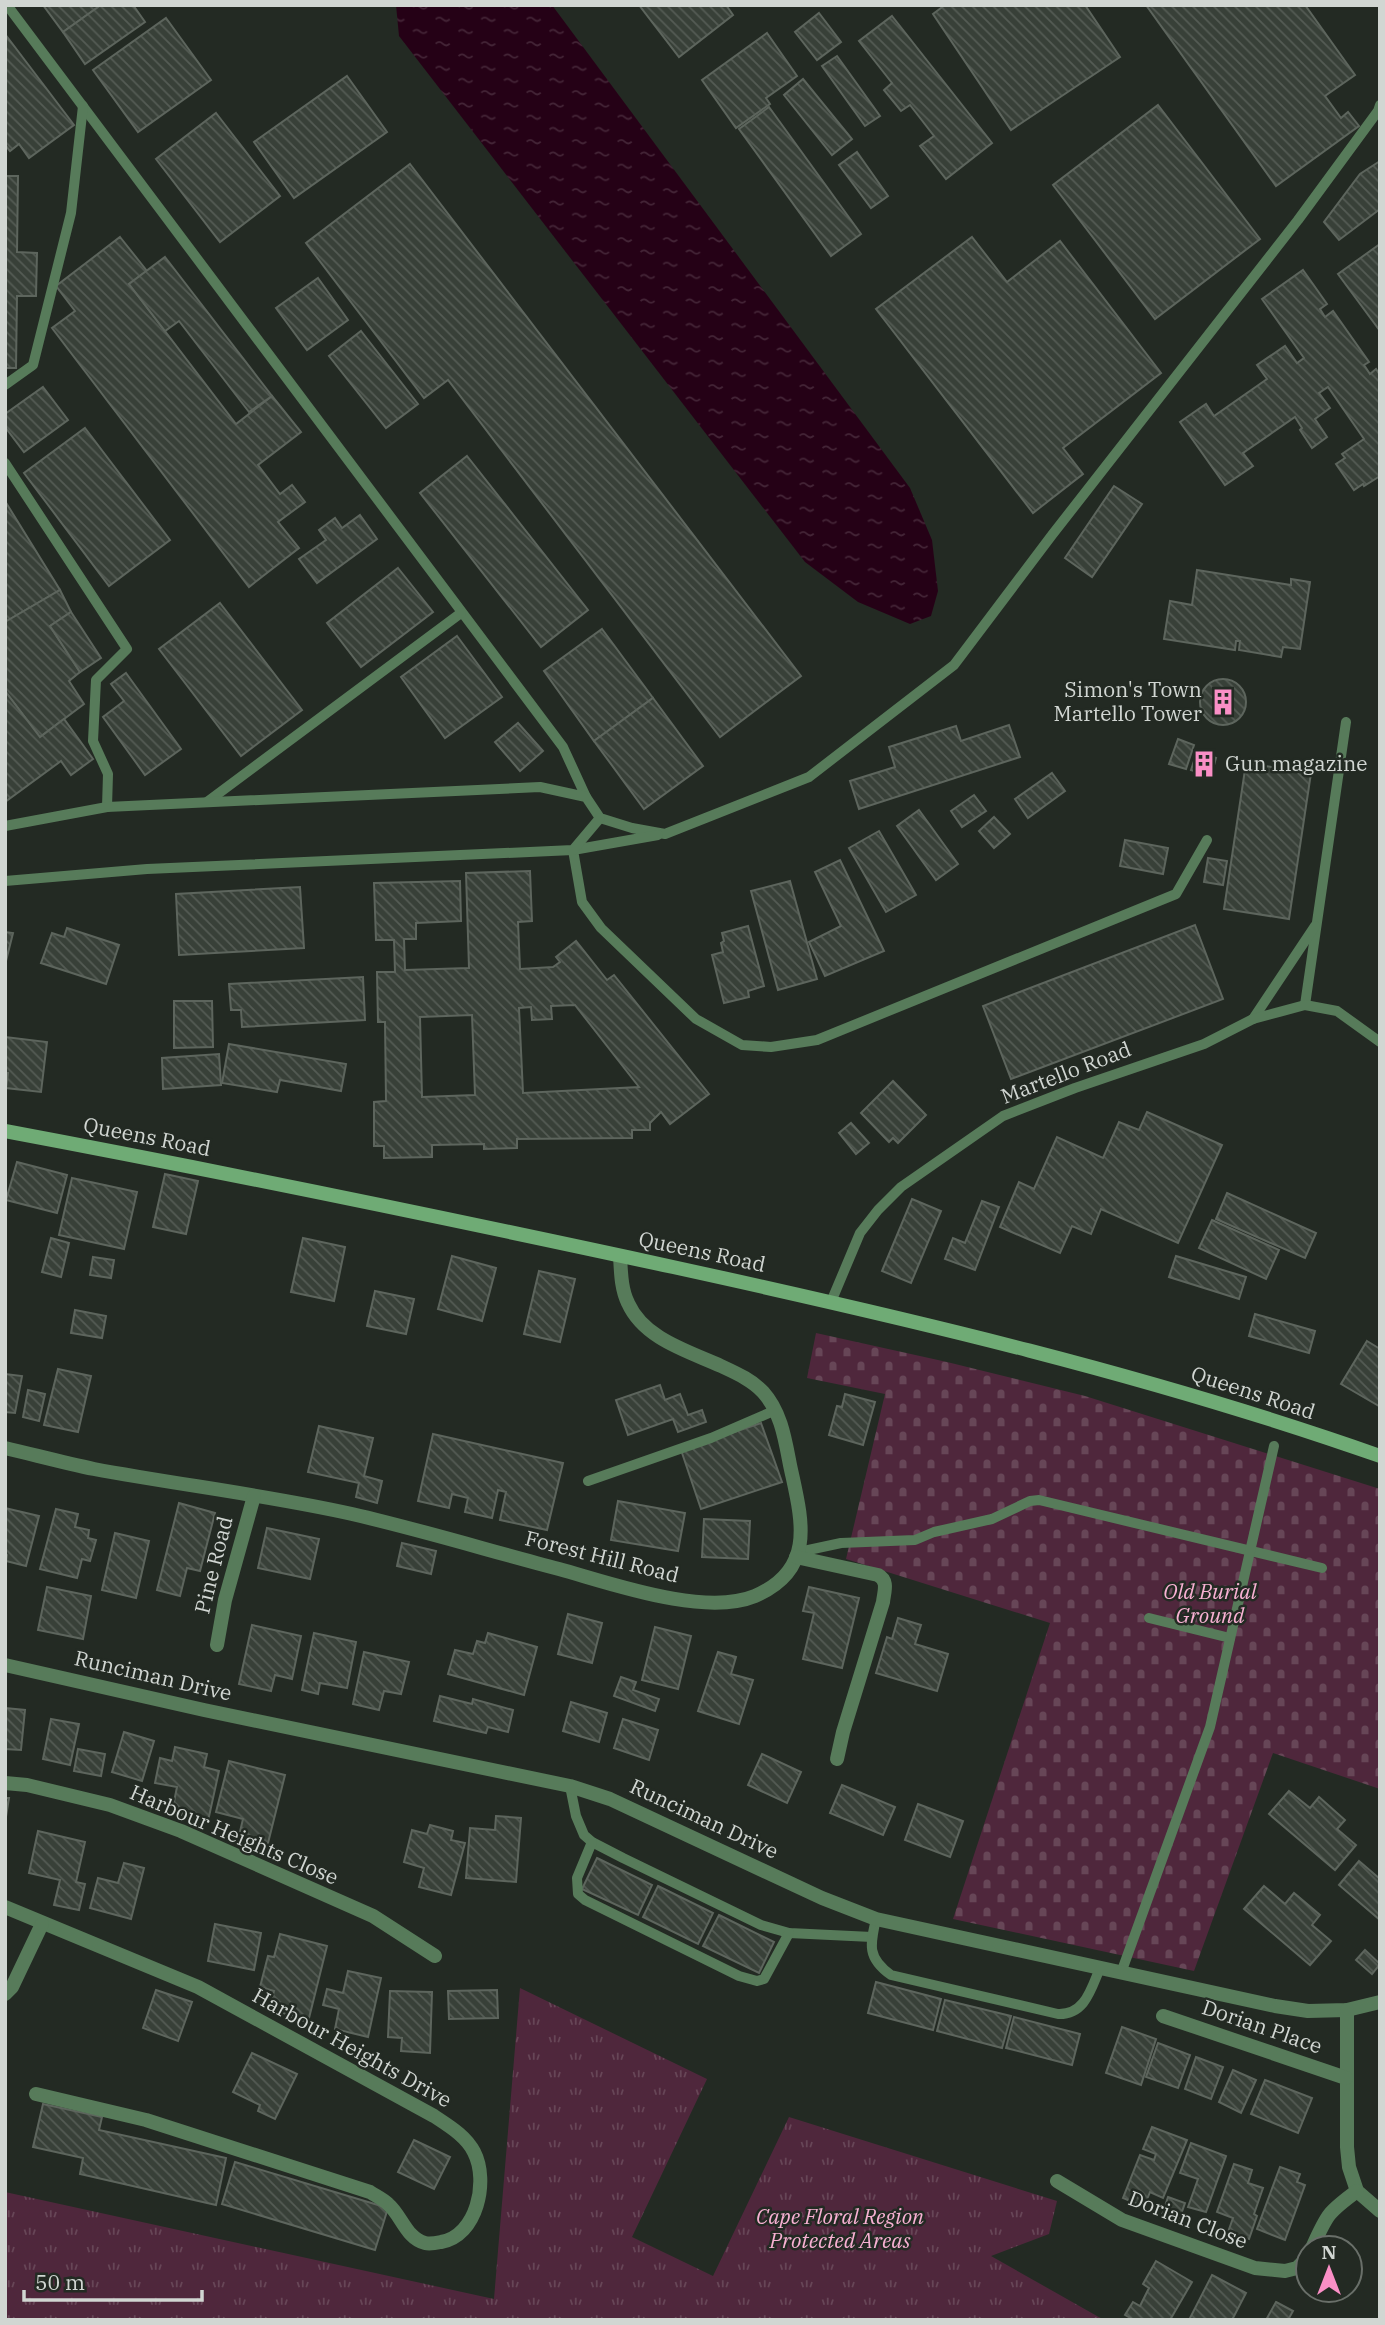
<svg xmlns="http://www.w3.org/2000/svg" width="1385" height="2325" font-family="'IBM Plex Serif',serif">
	<defs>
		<pattern id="grass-tufts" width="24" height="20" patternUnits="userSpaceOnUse" patternTransform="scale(1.75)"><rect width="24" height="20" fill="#4f273c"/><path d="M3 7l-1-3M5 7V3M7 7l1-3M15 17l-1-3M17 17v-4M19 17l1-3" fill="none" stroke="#674657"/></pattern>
		<pattern id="cemetery-stones" width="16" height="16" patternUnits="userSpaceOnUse" patternTransform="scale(1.75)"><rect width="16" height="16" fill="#4f273c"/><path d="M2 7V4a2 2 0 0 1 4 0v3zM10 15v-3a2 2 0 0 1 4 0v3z" fill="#674657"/></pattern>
		<pattern id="water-ripples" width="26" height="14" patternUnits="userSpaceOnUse" patternTransform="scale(1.75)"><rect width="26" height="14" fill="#250116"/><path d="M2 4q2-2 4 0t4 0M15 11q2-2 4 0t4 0" fill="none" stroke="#442537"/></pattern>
		<pattern id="building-back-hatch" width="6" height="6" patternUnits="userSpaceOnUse" patternTransform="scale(1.75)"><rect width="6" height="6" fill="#384038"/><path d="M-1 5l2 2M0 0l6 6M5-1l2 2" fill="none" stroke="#545b54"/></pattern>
	</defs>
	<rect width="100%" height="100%" fill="#232a23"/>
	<!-- grass -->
	<polygon fill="url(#grass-tufts)" points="520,1988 707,2079 632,2237 713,2276 789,2117 1057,2201 1049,2234 991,2256 1104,2320 5,2320 5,2192 494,2299"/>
	<!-- cemetery -->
	<polygon fill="url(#cemetery-stones)" points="816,1333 947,1362 1085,1396 1380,1489 1380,1789 1273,1753 1194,1971 953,1919 1050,1623 846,1559 885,1394 807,1378"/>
	<!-- water -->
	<polygon fill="url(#water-ripples)" points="396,5 552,5 910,488 932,540 938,591 931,616 910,624 858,602 805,562 399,36"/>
	<!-- building -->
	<g fill="url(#building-back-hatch)" stroke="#5d655d" stroke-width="2" fill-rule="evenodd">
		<polygon points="43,5 101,5 63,32"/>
		<polygon points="101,5 133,5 145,22 85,64 63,32"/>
		<polygon points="639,5 726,5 733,15 679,57"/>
		<polygon points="945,5 1085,5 1120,57 1011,130 933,14"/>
		<polygon points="1146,5 1305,5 1355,75 1325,96 1341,118 1348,112 1359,126 1276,186"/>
		<polygon points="819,13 841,42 817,60 795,32"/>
		<polygon points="892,16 992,143 946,179 920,146 934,136 910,105 901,111 884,90 892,83 859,41"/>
		<polygon points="166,18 211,80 138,132 93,70"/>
		<polygon points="767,33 797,76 766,98 770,104 736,128 702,80"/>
		<polygon points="5,34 74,125 29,158 19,144 10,151 5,145"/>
		<polygon points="837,56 880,116 865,126 822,66"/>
		<polygon points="347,76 387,132 294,198 254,142"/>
		<polygon points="803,79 852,139 832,155 784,95"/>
		<polygon points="1158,105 1260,239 1155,319 1053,185"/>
		<polygon points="769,107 861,234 831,256 739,129"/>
		<polygon points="216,113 280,196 220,242 156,159"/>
		<polygon points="857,152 888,196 871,208 839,165"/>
		<polygon points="1380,161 1380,209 1339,240 1324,222 1360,174"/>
		<polygon points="410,164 801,676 720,737 448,380 424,398 306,243"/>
		<polygon points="5,176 18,176 17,252 37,253 36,296 17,296 16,368 5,368"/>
		<polygon points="120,237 147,271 129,284 236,424 272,396 301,432 258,465 280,494 292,485 305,502 278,522 299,548 249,587 52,328 75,311 56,286"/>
		<polygon points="972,237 1007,282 1060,241 1161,373 1063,448 1083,474 1033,513 876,309"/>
		<polygon points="1380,244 1380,331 1338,274"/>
		<polygon points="165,257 272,396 249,412 179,321 165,331 129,284"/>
		<polygon points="1303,270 1327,304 1320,309 1325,317 1333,311 1369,362 1364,365 1370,374 1376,369 1380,375 1380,476 1364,486 1363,484 1354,490 1336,464 1345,458 1342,454 1364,439 1328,387 1319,393 1330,408 1315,419 1327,437 1312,448 1300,430 1302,428 1295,417 1243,453 1253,466 1225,485 1180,422 1206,404 1214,416 1267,379 1257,365 1285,346 1297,363 1304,358 1262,299"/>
		<polygon points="318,278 348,320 307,350 276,308"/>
		<polygon points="361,331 418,404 386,428 329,356"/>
		<polygon points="43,387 68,420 24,452 5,427 5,414"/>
		<polygon points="85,428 170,540 109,586 24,473"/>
		<polygon points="467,456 588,610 541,647 420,493"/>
		<polygon points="1114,486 1142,504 1092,577 1065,558"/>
		<polygon points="5,501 60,590 5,622"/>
		<polygon points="360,515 377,539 317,583 299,559 326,540 319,530 335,518 342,528"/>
		<polygon points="398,568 433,612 361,667 327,623"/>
		<polygon points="1197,570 1291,585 1291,579 1310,582 1300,649 1283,647 1281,657 1239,650 1240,641 1236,641 1235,650 1164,639 1170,601 1192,605"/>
		<polygon points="60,590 71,612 50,626 80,672 69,681 84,704 40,737 5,691 5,622"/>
		<polygon points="220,603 302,710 241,756 159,649"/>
		<polygon points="71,612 101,658 80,672 50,626"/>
		<polygon points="602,629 653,698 594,741 544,671"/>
		<polygon points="457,636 502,697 445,738 401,677"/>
		<polygon points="126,673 181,749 145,775 103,717 124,701 111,684"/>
		<circle cx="1223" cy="702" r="23"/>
		<polygon points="5,691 40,737 64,719 93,759 71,775 61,761 5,802"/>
		<polygon points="653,698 703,766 644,809 594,741"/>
		<polygon points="518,723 543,751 520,771 495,742"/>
		<polygon points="1009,725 1020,757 859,809 850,781 895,767 889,747 956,726 961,741"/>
		<polygon points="1178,739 1194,745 1186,769 1169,764"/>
		<polygon points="1197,752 1216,758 1211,776 1191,770"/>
		<polygon points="1246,763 1311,773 1289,919 1224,909"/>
		<polygon points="1052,773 1065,791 1028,818 1015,799"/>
		<polygon points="974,795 986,811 962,827 951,811"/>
		<polygon points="919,810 958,864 936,880 897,826"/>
		<polygon points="994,817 1010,834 994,848 979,831"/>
		<polygon points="879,831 916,895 886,912 849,848"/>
		<polygon points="1125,840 1168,848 1163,874 1120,866"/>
		<polygon points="1208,858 1227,861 1223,885 1204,882"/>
		<polygon points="840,860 884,951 825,976 809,942 841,926 815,872"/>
		<path d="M 530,871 L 532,921 L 518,922 L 520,969 L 553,967 L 560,962 L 556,957 L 576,941 L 607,980 L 614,975 L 709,1094 L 670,1124 L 661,1112 L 650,1123 L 650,1130 L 632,1130 L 632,1138 L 517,1139 L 517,1148 L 484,1149 L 484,1144 L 432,1145 L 432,1157 L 384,1158 L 384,1146 L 374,1146 L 374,1102 L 386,1101 L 385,1022 L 378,1022 L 377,972 L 395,972 L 394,940 L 376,940 L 374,883 L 460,881 L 461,921 L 416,923 L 416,939 L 404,939 L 405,970 L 469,968 L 466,873 ZM 575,1005 L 639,1087 L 523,1093 L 519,1008 L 531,1007 L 532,1020 L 552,1019 L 551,1006 ZM 472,1015 L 475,1095 L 422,1097 L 420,1017 Z"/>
		<polygon points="790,881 817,979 778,990 751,891"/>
		<polygon points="300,887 304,948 179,955 176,894"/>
		<polygon points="1195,925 1223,999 1011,1079 983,1006"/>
		<polygon points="748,926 764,986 748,991 749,997 724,1003 712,955 723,952 721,943 724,941 722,933"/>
		<polygon points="67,928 119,945 106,984 41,963 52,933 64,937"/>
		<polygon points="5,932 13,933 5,965"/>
		<polygon points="363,977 365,1020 242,1027 241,1010 231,1010 229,984"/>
		<polygon points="174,1001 212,1001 213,1047 174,1048"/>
		<polygon points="5,1037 47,1042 41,1092 6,1088 8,1073 5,1073"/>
		<polygon points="229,1044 346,1064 341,1091 280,1080 277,1092 222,1083"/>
		<polygon points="219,1054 221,1085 163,1089 162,1058"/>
		<polygon points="893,1081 926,1115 898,1143 893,1138 889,1142 861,1113"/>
		<polygon points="1147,1112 1222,1145 1178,1243 1101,1209 1091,1234 1072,1226 1060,1253 1000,1227 1019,1182 1034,1189 1057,1137 1103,1158 1119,1122 1139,1130"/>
		<polygon points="851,1123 869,1143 856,1154 839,1133"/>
		<polygon points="17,1162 67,1175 57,1213 6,1200"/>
		<polygon points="165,1174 198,1181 186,1234 153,1227"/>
		<polygon points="72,1178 137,1192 124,1249 59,1235"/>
		<polygon points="1227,1193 1316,1233 1305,1258 1216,1219"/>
		<polygon points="912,1199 941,1211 911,1283 882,1271"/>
		<polygon points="982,1201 999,1207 975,1270 945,1259 953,1238 965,1243"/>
		<polygon points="1212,1220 1279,1250 1266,1279 1199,1248"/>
		<polygon points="51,1238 69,1243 61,1277 42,1272"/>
		<polygon points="303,1238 345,1247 334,1301 291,1292"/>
		<polygon points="452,1256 496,1268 482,1321 438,1309"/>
		<polygon points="1176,1256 1246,1277 1239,1299 1169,1277"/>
		<polygon points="93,1257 114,1260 111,1278 90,1275"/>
		<polygon points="539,1271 575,1279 560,1342 524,1334"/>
		<polygon points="375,1291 414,1299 406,1334 367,1326"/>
		<polygon points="75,1310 106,1316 102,1338 71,1333"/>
		<polygon points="1255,1314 1315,1331 1309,1353 1249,1336"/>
		<polygon points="1367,1341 1380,1349 1379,1406 1341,1384"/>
		<polygon points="58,1369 91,1376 78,1432 44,1425"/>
		<polygon points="5,1374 22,1376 15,1413 5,1412"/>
		<polygon points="660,1385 665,1400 680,1394 688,1415 702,1410 706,1422 678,1432 673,1419 628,1435 616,1400"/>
		<polygon points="28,1390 45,1394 39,1421 23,1417"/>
		<polygon points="845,1394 875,1402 863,1445 829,1435 837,1406 842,1407"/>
		<polygon points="761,1423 782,1482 701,1509 681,1450"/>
		<polygon points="319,1426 373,1438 364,1476 382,1481 377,1503 356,1497 359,1483 308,1472"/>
		<polygon points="433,1434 563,1463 547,1530 500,1520 506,1492 498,1490 492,1518 465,1512 468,1498 452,1494 449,1508 418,1501"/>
		<polygon points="618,1501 685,1513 678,1551 611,1540"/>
		<polygon points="179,1503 215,1513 200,1571 187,1568 180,1596 157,1590"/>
		<polygon points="5,1508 39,1516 26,1566 6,1561 7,1555 5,1554"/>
		<polygon points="56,1509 78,1514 75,1527 89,1530 88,1538 96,1540 90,1561 82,1559 77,1578 40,1569"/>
		<polygon points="704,1519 750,1521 748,1559 702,1557"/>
		<polygon points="267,1528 319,1539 310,1579 258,1568"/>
		<polygon points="115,1533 149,1541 136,1598 102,1590"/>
		<polygon points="402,1543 436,1551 431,1574 397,1566"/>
		<polygon points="47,1587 91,1596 83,1639 38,1630"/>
		<polygon points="809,1587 859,1598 842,1668 803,1659 814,1613 803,1611"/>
		<polygon points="568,1614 602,1623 592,1663 558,1654"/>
		<polygon points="898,1618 921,1625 915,1644 948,1654 937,1691 876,1673 887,1637 892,1639"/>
		<polygon points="252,1625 301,1636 292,1679 275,1675 271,1691 239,1684"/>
		<polygon points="655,1627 691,1636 678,1689 642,1680"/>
		<polygon points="314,1633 356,1642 347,1688 320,1683 318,1694 302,1690"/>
		<polygon points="488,1633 537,1647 524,1695 448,1674 455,1650 473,1654 477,1641 485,1643"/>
		<polygon points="364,1652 409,1662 401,1694 384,1691 379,1710 353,1704"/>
		<polygon points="718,1652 736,1657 731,1674 753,1680 739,1724 698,1711"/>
		<polygon points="621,1677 636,1682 633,1690 659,1699 655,1711 614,1696"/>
		<polygon points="440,1696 472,1704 473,1699 513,1710 508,1732 488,1727 486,1733 434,1721"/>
		<polygon points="571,1702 607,1713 599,1742 563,1731"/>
		<polygon points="5,1708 25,1710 21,1750 5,1749"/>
		<polygon points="51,1719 79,1724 70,1765 43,1759"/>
		<polygon points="623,1719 658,1730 649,1760 614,1748"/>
		<polygon points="124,1732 154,1741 142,1781 112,1772"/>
		<polygon points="175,1747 207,1754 204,1767 219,1771 208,1821 182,1815 183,1809 173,1807 177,1787 155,1783 160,1758 172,1761"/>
		<polygon points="78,1749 105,1754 101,1776 74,1771"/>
		<polygon points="762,1754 801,1772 787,1803 748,1785"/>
		<polygon points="229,1761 285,1775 267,1847 238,1840 243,1819 216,1812"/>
		<polygon points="842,1785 895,1807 883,1835 830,1813"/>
		<polygon points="1289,1791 1310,1808 1319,1797 1345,1820 1337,1829 1356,1845 1335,1870 1269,1814"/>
		<polygon points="5,1798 9,1798 5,1823"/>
		<polygon points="918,1804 963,1821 950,1857 905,1840"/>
		<polygon points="496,1816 521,1818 516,1882 466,1878 470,1828 495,1830"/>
		<polygon points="430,1825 453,1831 451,1840 465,1843 451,1895 419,1887 424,1868 404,1862 412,1830 427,1834"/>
		<polygon points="38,1831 85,1842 76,1882 85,1884 79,1910 54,1905 60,1880 29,1873"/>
		<polygon points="597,1858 652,1885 638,1915 582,1889"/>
		<polygon points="1359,1861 1380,1879 1380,1920 1339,1885"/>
		<polygon points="124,1863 144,1868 131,1919 90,1908 98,1878 118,1883"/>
		<polygon points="658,1886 713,1913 698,1944 643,1917"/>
		<polygon points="1264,1886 1285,1904 1294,1893 1320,1915 1312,1925 1331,1941 1310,1965 1244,1909"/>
		<polygon points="719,1915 774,1942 759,1973 703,1946"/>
		<polygon points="215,1924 261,1933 254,1970 208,1961"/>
		<polygon points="280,1934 327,1946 308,2022 286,2017 287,2014 277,2012 278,2004 271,2003 274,1991 260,1987 268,1956 274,1957"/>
		<polygon points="1365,1950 1380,1964 1372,1974 1356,1960"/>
		<polygon points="348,1971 381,1978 368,2037 335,2029 339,2009 323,2005 327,1989 343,1993"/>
		<polygon points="876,1982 941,1999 933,2030 868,2013"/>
		<polygon points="156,1990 192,2002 178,2041 143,2028"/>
		<polygon points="497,1990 498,2018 449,2019 448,1991"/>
		<polygon points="390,1991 432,1992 430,2053 401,2051 402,2038 388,2037"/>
		<polygon points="945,2000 1011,2016 1002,2048 937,2031"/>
		<polygon points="1014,2017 1080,2034 1072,2065 1006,2048"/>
		<polygon points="1122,2027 1156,2039 1141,2085 1106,2073"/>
		<polygon points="1158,2043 1190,2055 1178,2088 1146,2077"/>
		<polygon points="252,2053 297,2074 275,2119 258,2111 260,2105 233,2092"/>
		<polygon points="1196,2057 1223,2067 1211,2099 1185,2089"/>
		<polygon points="1233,2070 1256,2080 1241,2113 1219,2102"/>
		<polygon points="1265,2080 1312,2098 1298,2133 1251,2114"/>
		<polygon points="43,2104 102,2117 99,2130 226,2158 216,2205 80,2174 83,2158 33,2147"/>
		<polygon points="1152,2127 1187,2140 1163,2198 1150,2192 1144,2207 1123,2198 1140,2155 1154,2160 1156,2154 1143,2149"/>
		<polygon points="414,2140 450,2157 434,2189 398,2172"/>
		<polygon points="1191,2143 1226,2156 1206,2212 1188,2207 1198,2179 1180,2173"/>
		<polygon points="235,2162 388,2208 375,2250 222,2204"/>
		<polygon points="1234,2164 1252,2170 1248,2183 1263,2188 1254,2214 1257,2216 1249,2239 1228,2232 1233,2218 1217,2212"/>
		<polygon points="1280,2167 1300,2174 1297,2182 1305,2185 1285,2240 1257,2229"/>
		<polygon points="1168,2197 1185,2203 1179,2220 1162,2215"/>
		<polygon points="1156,2261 1192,2282 1170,2320 1134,2320 1125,2315 1133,2302 1140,2306 1149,2288 1143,2284"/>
		<polygon points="1212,2275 1246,2293 1232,2320 1189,2320"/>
		<polygon points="1276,2302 1293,2311 1288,2320 1266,2320"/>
	</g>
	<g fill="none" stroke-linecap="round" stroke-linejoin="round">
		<!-- lane -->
		<g stroke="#577b5a" stroke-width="10">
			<polyline points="7,5 563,747 586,797"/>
			<polyline points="5,385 33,365 71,213 83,106"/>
			<polyline points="5,463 127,649 96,680 93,741 108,774 107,807"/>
			<polyline points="207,802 461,613"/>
			<polyline points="5,826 107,807 540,787 586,797 600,818 632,828 665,834 809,777 954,665 1052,535 1298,220 1378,111 1380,105"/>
			<polyline points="658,835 573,850 582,902 601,928 696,1019 742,1045 771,1047 817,1040 1176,894 1207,840"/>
			<polyline points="5,881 147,869 573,850 600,818"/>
			<polyline points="1305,1005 1346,722"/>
			<polyline points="1253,1019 1315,926"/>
			<polyline points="831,1302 860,1233 878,1210 901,1187 1003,1116 1075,1088 1204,1044 1253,1019 1305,1005 1337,1011 1380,1042"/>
			<polyline points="588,1481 711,1438 776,1410"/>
			<polyline points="799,1552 841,1543 915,1540 934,1532 992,1519 1030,1501 1039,1500 1322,1568"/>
			<polyline points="1149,1618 1230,1638"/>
			<polyline points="570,1786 576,1816 584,1835 592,1842 623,1858 761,1925 789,1933 872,1937"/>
			<polyline points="592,1842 577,1878 578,1894 585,1900 739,1976 757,1981 764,1979 789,1933"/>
			<path d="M 876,1919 C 870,1945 867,1958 891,1975 L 1058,2014 C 1085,2015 1091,1989 1100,1968"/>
			<polyline points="1121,1973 1210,1727 1274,1446"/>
		</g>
		<!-- street -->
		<g stroke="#577b5a" stroke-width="14">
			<path d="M 5,1448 C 35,1455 65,1463 94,1469 C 180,1485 267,1495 352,1514 C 422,1530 490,1551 559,1569 C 610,1583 704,1617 755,1596 C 818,1569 801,1517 790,1465 C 785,1439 781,1412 763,1392 C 752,1380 736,1373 721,1366 C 688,1351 644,1339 628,1303 C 621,1289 621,1272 620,1256"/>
			<path d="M 796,1557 L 878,1575 C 889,1581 884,1592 883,1602 L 843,1732 L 837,1759"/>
			<polyline points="217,1645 225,1600 254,1496"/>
			<polyline points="5,1665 204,1710 570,1786 610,1799 822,1898 876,1919 1275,2006 1308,2011 1347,2010 1380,2002"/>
			<polyline points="5,1783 27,1785 110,1805 181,1831 373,1916 435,1956"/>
			<path d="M 5,1907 L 198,1987 L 434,2116 C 449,2126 466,2136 474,2152 C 489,2181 477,2236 441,2242 C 436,2243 429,2244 425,2243 C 406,2238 402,2216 388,2204 C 383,2199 376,2196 370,2192 L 146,2120 L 36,2094"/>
			<polyline points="5,1994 12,1987 42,1924"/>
			<polyline points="1347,2010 1347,2147 1349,2167 1357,2191 1380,2211"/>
			<polyline points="1163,2016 1346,2078"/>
			<polyline points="1057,2181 1122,2220 1255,2268 1285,2271 1297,2268 1308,2257"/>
			<path d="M 1312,2248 C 1327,2215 1327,2213 1357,2191"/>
		</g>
		<!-- secondary -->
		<path stroke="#6fab75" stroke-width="14" d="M 5,1131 C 229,1173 451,1219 673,1267 C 911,1319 1150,1375 1380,1456"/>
	</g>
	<!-- icons -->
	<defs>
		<g id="building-bare" transform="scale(2.1)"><path d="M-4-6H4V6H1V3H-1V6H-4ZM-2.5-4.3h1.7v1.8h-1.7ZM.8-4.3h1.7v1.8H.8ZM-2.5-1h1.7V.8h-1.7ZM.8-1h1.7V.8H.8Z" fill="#fa8fc6" stroke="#232a23" stroke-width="2.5" paint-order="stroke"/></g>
	</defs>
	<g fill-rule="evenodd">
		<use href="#building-bare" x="1223" y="702"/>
		<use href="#building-bare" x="1204" y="764"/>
	</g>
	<g text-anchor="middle" stroke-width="5" stroke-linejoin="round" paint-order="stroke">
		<!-- poi labels -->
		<g font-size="21" fill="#d1d6d2" stroke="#232a23" text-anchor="end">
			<text x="1202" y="697">Simon's Town<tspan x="1202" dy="24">Martello Tower</tspan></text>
			<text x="1225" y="771" text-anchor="start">Gun magazine</text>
		</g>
		<!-- street labels -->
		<g font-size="21" fill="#d1d6d2" stroke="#232a23">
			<text transform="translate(1066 1073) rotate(-21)" y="7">Martello Road</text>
			<text transform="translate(147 1137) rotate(11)" y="7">Queens Road</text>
			<text transform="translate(702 1252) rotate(12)" y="7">Queens Road</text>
			<text transform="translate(1253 1393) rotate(18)" y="7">Queens Road</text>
			<text transform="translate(602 1557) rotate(14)" y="7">Forest Hill Road</text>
			<text transform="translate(214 1565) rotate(-76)" y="7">Pine Road</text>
			<text transform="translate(153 1676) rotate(13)" y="7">Runciman Drive</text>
			<text transform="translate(704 1819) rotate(25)" y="7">Runciman Drive</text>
			<text transform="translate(234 1835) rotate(23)" y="7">Harbour Heights Close</text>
			<text transform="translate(1262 2027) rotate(19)" y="7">Dorian Place</text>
			<text transform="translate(352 2048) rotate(29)" y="7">Harbour Heights Drive</text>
			<text transform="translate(1188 2220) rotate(21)" y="7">Dorian Close</text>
		</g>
		<!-- park labels -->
		<g font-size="21" font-style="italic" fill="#f8b1d3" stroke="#232a23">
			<text x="1210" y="1599">Old Burial<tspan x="1210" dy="24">Ground</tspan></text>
			<text x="840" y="2224">Cape Floral Region<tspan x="840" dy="24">Protected Areas</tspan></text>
		</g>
	</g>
	<!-- border -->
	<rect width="1385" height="2325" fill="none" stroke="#d1d6d2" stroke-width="14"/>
	<!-- north arrow -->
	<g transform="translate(1329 2269)"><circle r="33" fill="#232a23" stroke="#696f69" stroke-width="2"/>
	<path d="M0-5L12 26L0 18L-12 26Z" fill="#fa8fc6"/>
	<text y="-10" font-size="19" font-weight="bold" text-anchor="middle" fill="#d1d6d2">N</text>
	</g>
	<!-- scale -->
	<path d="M24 2290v10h178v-10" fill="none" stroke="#d1d6d2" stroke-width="3.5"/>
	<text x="35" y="2290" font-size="21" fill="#d1d6d2" stroke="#232a23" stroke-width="5" paint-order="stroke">50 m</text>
</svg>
